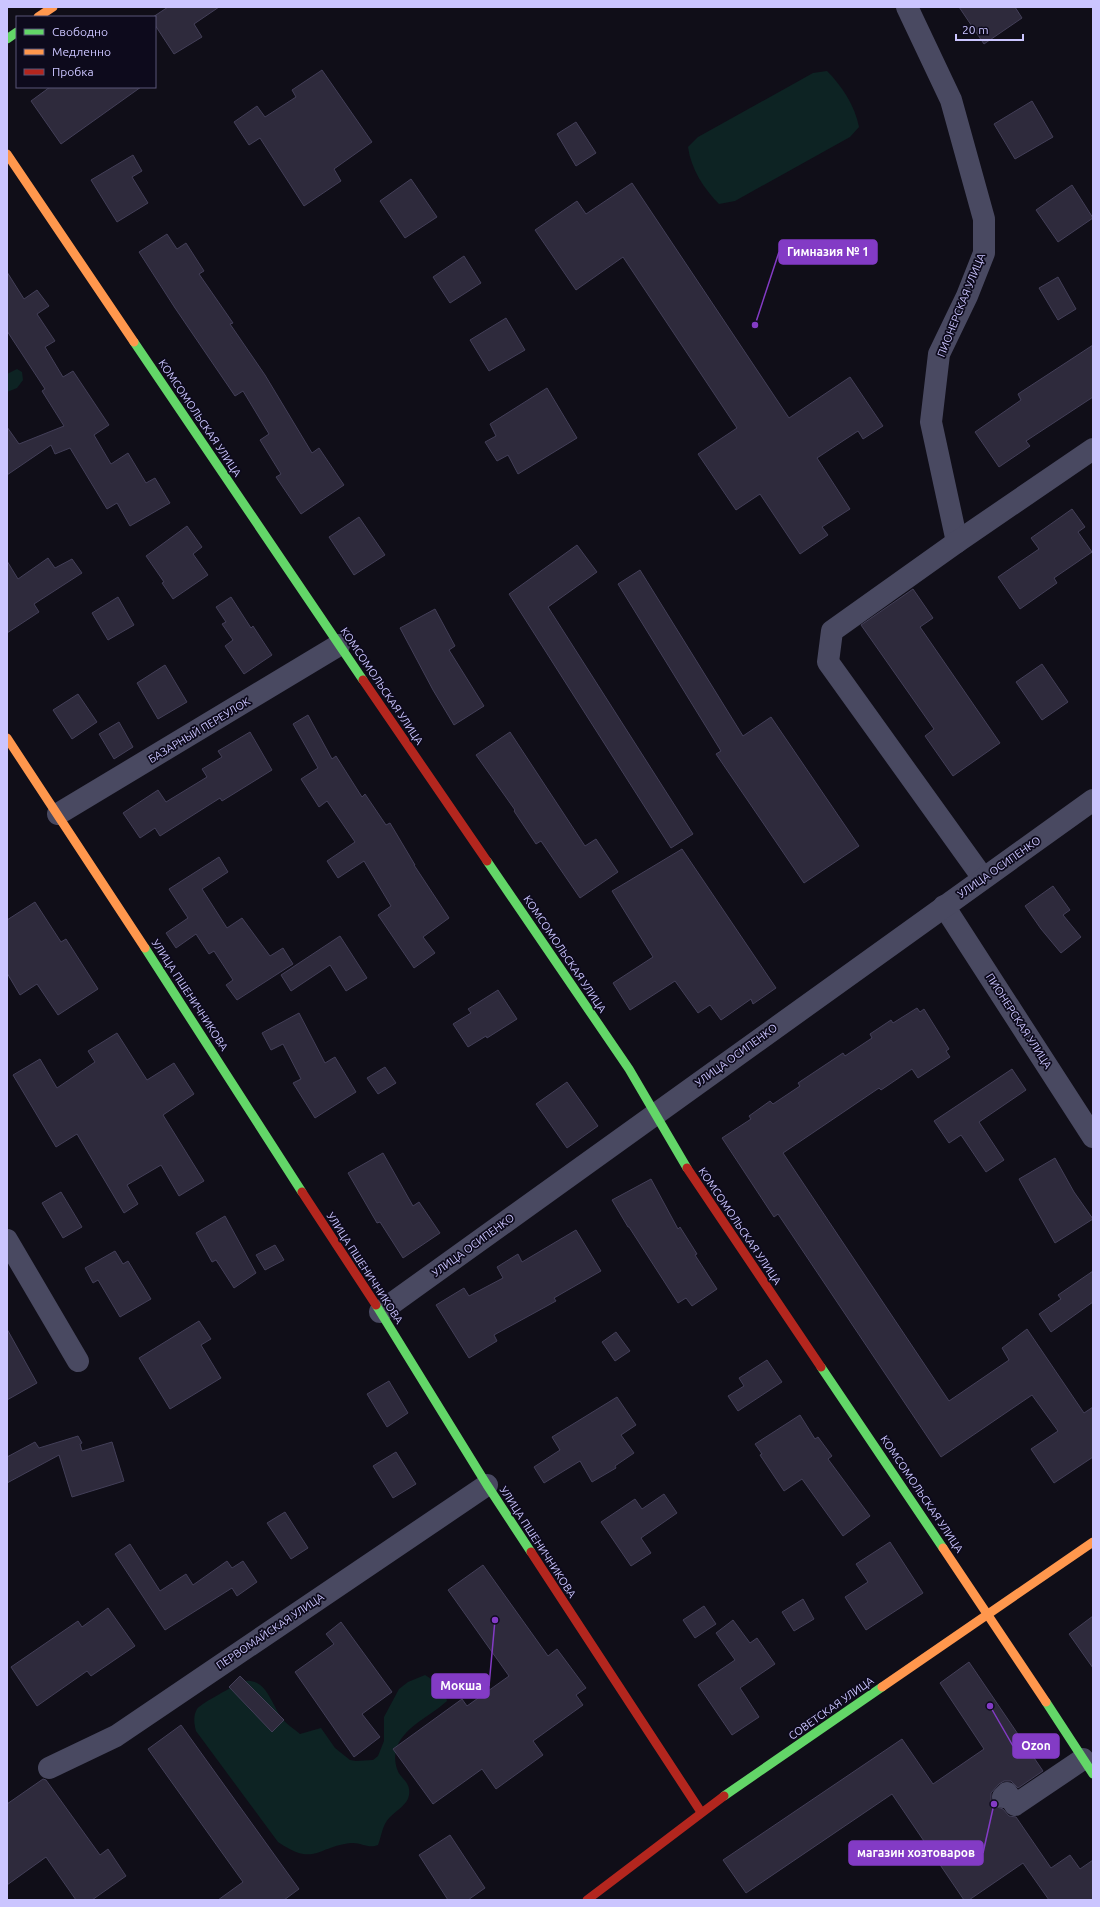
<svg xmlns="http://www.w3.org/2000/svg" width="1100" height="1907" font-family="Ubuntu,sans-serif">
	<rect width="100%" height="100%" fill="#100e18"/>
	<!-- green -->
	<g fill="#0d2323">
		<path d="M 827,71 C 842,86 855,106 859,127 L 850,137 L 735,201 L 719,204 C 704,189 691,169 688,147 L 698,137 L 813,73 Z"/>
		<polygon points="17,369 22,372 23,380 17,388 7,392 7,374"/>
		<path d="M 425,1675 C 436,1682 445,1688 447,1701 C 426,1720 386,1734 397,1769 C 400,1779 411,1781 409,1795 C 408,1804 396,1811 390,1817 C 382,1825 382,1835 378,1845 C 368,1849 361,1842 351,1843 C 316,1847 315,1867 278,1842 L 196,1731 C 194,1723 193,1716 197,1709 C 203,1702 233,1687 243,1681 C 266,1678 270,1701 281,1717 C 285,1723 294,1729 300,1734 L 321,1728 L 335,1748 L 350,1760 L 356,1761 L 373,1760 L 378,1756 L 384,1741 L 384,1717 L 399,1689 L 408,1682 Z"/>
	</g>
	<!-- building -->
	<g fill="#2e2a3c" stroke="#433f58">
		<polygon points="168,7 219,7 194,24 202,37 174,54 155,25 155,17 153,17"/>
		<polygon points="959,7 1015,7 1022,18 984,44"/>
		<polygon points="322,70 372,142 334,169 341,181 304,206 260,138 249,145 234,122 257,106 265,117 296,97 292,90"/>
		<polygon points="50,87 141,87 61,144 31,101"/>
		<polygon points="1032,101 1053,137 1015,159 994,124"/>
		<polygon points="576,122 596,153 576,166 557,134"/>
		<polygon points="133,155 142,171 132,177 148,203 117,222 91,180"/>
		<polygon points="411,179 437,217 405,238 380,201"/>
		<polygon points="632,183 789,418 850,377 883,426 863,439 858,431 817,458 850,509 822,527 828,535 800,554 760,494 736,510 698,454 737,428 623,257 576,290 535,230 577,201 586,214"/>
		<polygon points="1072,185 1093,218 1058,242 1036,210"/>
		<polygon points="167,234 177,249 186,243 204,271 199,274 233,323 230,324 265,375 312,453 319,448 344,485 301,514 276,477 281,474 260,440 269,434 243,391 235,396 175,308 139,252"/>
		<polygon points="464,256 481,283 450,303 433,277"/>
		<polygon points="7,272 24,299 37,290 49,306 37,314 55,341 45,347 63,377 73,371 109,425 94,435 111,464 128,453 146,483 155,478 170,503 130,526 117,503 107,509 70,448 55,454 51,445 7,475 7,427 19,444 64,426 42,391 45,389 7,331"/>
		<polygon points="1058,277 1076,309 1058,320 1039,288"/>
		<polygon points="506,318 525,350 489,371 470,340"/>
		<polygon points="1093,345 1093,397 1026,441 1030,446 999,467 975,432 1021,400 1018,394"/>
		<polygon points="547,388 577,438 518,474 508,455 497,461 485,442 496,436 490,424"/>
		<polygon points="1072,509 1085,527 1078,532 1092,552 1054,578 1057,583 1020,609 998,577 1039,549 1031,538"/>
		<polygon points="359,517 385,555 354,575 329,537"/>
		<polygon points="187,526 202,547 193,554 208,575 173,599 162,583 164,582 146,556"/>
		<polygon points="577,545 597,572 548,607 693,834 671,848 509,594"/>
		<polygon points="48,558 55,568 72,559 82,573 34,604 39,612 7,633 7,561 18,579"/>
		<polygon points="640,570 743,736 771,717 859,846 804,883 716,754 721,751 618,584"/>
		<polygon points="913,589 933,618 920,627 1000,743 953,776 925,736 934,729 861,625"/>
		<polygon points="118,597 134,625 108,640 92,613"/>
		<polygon points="231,597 251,628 253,626 272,655 244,674 225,646 233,640 222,624 226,622 216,607"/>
		<polygon points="435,609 455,646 449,650 484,706 454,725 433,690 400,628"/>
		<polygon points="1042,664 1068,702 1042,720 1016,682"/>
		<polygon points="165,665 187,702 158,719 137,683"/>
		<polygon points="78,694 97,722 72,739 53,710"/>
		<polygon points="308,715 332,759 336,756 362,797 365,794 386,825 390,823 415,865 414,865 449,918 423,937 435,953 414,968 378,915 391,906 364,861 338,878 327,861 355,842 327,801 319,807 301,779 318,768 293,724"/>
		<polygon points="119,722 133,747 114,759 99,734"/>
		<polygon points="250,732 272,770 222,801 220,798 160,836 155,828 140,838 123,813 158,790 166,802 207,777 202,769 222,757 218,751"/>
		<polygon points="510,732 585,846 596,839 618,872 580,898 541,841 536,844 514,811 515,810 476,755"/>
		<polygon points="682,849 776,988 753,1004 751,999 721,1020 710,1005 698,1013 675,981 630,1010 613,983 653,957 612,891"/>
		<polygon points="219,857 228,872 202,889 227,928 242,918 270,956 283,948 293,964 237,1000 226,985 233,980 214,951 209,954 196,934 176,948 166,933 188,918 169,889"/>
		<polygon points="1053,886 1070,910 1063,915 1081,937 1061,953 1041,929 1025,906"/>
		<polygon points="35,902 61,942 66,939 98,989 58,1015 37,984 20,995 7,973 7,920"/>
		<polygon points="340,936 367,978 346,991 330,965 291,991 281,975"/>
		<polygon points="498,990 517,1019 487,1038 486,1036 468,1047 453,1024 471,1013 468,1009"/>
		<polygon points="917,1008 920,1012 924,1009 949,1049 946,1051 950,1057 918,1078 912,1069 881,1090 879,1088 783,1153 949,1401 1009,1360 1002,1348 1027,1329 1084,1413 1093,1407 1093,1457 1054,1483 1031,1449 1058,1431 1032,1395 941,1457 778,1214 774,1217 722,1138 751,1119 749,1116 770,1101 773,1104 800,1086 798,1083 843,1053 845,1056 872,1038 870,1034 891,1020 893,1023"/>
		<polygon points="299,1013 325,1063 335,1057 356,1092 315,1118 293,1083 301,1079 283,1044 271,1050 262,1033"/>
		<polygon points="117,1033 147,1080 174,1063 194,1094 163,1115 204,1181 179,1196 161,1165 127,1185 138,1204 124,1213 77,1134 56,1147 13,1075 40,1059 57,1088 95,1062 88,1051"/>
		<polygon points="385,1067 396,1083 378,1094 367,1078"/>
		<polygon points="1012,1069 1026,1090 979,1122 1004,1160 986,1172 961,1135 949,1143 934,1121"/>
		<polygon points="567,1082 598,1126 567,1148 536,1104"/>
		<polygon points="383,1153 413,1206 419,1202 440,1233 403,1258 380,1222 377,1223 348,1173"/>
		<polygon points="1055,1158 1074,1192 1093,1219 1055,1243 1019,1179"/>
		<polygon points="651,1179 678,1229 680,1227 697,1254 695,1255 717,1289 692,1306 686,1298 678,1303 629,1227 628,1227 612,1200"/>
		<polygon points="61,1192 82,1227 63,1238 42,1203"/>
		<polygon points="225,1216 256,1273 234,1288 216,1260 212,1262 196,1233"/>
		<polygon points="576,1230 601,1271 554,1298 556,1301 494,1335 497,1341 469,1358 436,1305 464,1288 469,1296 503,1278 497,1267 518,1254 522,1262"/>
		<polygon points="275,1245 284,1260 265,1270 256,1255"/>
		<polygon points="115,1251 123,1264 128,1261 151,1299 120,1317 98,1280 93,1283 85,1268"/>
		<polygon points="1093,1271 1093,1302 1051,1332 1039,1314 1061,1299 1058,1295"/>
		<polygon points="199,1321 211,1339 201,1345 221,1378 170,1409 139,1358"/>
		<polygon points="7,1329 37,1383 7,1400"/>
		<polygon points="616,1332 630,1351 615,1361 602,1342"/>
		<polygon points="767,1360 782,1382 738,1411 728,1396 744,1386 739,1378"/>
		<polygon points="389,1381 408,1413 387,1427 367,1394"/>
		<polygon points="617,1397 636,1425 621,1435 634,1453 615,1466 616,1468 592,1482 580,1461 544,1483 534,1467 560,1450 552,1437"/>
		<polygon points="800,1415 815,1439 818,1437 832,1456 828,1459 870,1516 843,1536 802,1479 784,1491 760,1455 762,1454 755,1444"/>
		<polygon points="78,1436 82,1443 80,1444 82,1451 112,1442 124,1481 72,1497 59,1455 7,1483 7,1457 35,1442 39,1448"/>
		<polygon points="396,1452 416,1484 393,1498 373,1466"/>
		<polygon points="664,1494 677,1513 641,1538 651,1553 631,1566 601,1522 635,1499 642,1509"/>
		<polygon points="285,1512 308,1548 291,1559 267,1523"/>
		<polygon points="890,1542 923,1593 866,1630 845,1597 868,1582 856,1564"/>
		<polygon points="130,1544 160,1591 186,1574 193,1585 227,1561 232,1568 243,1561 257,1582 237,1596 232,1588 165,1630 115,1554"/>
		<polygon points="483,1565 548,1656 557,1649 586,1688 576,1695 583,1705 533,1741 543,1755 496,1789 482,1769 433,1804 393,1749 462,1699 467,1706 509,1676 448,1590"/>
		<polygon points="803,1599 814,1619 794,1631 782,1612"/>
		<polygon points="704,1606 716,1624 695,1638 683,1620"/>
		<polygon points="108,1608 135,1646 91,1676 87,1671 37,1706 11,1667 78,1621 82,1627"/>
		<polygon points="1093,1616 1093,1668 1069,1634"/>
		<polygon points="733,1620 750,1643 757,1638 775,1664 740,1688 759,1717 732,1735 698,1685 735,1660 716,1633"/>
		<polygon points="341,1622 392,1692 362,1714 380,1737 354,1757 295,1672 334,1644 326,1634"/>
		<polygon points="969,1662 1043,1771 1018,1788 1011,1781 1004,1781 999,1784 991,1793 991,1801 994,1806 1003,1809 1009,1816 1016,1817 1051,1868 1070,1855 1080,1869 1093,1860 1093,1900 1049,1900 1023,1863 969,1900 964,1900 892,1794 746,1893 723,1860 902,1739 933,1784 984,1749 940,1683"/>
		<polygon points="240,1676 284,1720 272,1732 229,1687"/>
		<polygon points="181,1725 299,1889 284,1900 218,1900 243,1882 148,1749"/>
		<polygon points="43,1779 46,1780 100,1855 108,1849 126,1876 92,1900 76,1900 46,1857 7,1885 7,1804"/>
		<polygon points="450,1835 485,1888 468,1900 448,1900 419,1855"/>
	</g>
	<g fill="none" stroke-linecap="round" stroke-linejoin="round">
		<!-- street -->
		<g stroke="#494961" stroke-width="22">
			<polyline points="907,7 951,100 984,219 984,253 967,296 939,354 931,422 957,542"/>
			<polyline points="58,814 339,645"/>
			<polyline points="983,878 828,662 832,631 957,542 1093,449"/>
			<polyline points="944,906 1093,1137"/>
			<polyline points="7,1240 78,1361"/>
			<polyline points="380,1312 1093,800"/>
			<polyline points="49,1768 116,1736 487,1485"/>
			<polyline points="1003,1797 1007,1793 1015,1805 1083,1759"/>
		</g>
		<!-- fast -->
		<g stroke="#63d668" stroke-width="9">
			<polyline points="7,39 17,32"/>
			<polyline points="134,342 363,680"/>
			<polyline points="487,861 629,1069 687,1168"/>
			<polyline points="145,948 302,1192"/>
			<polyline points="376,1305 487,1485 531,1552"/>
			<polyline points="821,1367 943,1548"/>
			<polyline points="1046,1702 1093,1774"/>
			<polyline points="724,1796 882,1687"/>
		</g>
		<!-- slow -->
		<g stroke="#ff974d" stroke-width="9">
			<polyline points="38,17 53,7"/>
			<polyline points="7,154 134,342"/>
			<polyline points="7,738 145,948"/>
			<polyline points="943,1548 1046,1702"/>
			<polyline points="882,1687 1093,1542"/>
		</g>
		<!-- jam -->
		<g stroke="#b3261e" stroke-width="9">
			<polyline points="363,680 487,861"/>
			<polyline points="687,1168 821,1367"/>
			<polyline points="302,1192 376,1305"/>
			<polyline points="531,1552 701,1812"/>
			<polyline points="587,1900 724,1796"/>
		</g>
	</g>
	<g text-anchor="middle" stroke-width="3.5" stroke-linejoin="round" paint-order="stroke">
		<!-- street labels -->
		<g font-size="11" fill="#cbc5ff" stroke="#0d0a1c">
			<text transform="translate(961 305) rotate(-68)" y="4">ПИОНЕРСКАЯ УЛИЦА</text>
			<text transform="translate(200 418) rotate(56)" y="4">КОМСОМОЛЬСКАЯ УЛИЦА</text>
			<text transform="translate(382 686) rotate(56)" y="4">КОМСОМОЛЬСКАЯ УЛИЦА</text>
			<text transform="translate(199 730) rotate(-31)" y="4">БАЗАРНЫЙ ПЕРЕУЛОК</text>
			<text transform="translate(999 867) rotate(-35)" y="4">УЛИЦА ОСИПЕНКО</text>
			<text transform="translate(565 954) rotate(56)" y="4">КОМСОМОЛЬСКАЯ УЛИЦА</text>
			<text transform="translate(190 995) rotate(57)" y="4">УЛИЦА ПШЕНИЧНИКОВА</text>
			<text transform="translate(1019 1021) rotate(57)" y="4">ПИОНЕРСКАЯ УЛИЦА</text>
			<text transform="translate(736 1055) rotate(-36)" y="4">УЛИЦА ОСИПЕНКО</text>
			<text transform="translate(740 1226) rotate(56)" y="4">КОМСОМОЛЬСКАЯ УЛИЦА</text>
			<text transform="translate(473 1245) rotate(-36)" y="4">УЛИЦА ОСИПЕНКО</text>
			<text transform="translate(365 1268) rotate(57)" y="4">УЛИЦА ПШЕНИЧНИКОВА</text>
			<text transform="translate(922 1494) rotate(56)" y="4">КОМСОМОЛЬСКАЯ УЛИЦА</text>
			<text transform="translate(538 1542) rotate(57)" y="4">УЛИЦА ПШЕНИЧНИКОВА</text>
			<text transform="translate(270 1631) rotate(-34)" y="4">ПЕРВОМАЙСКАЯ УЛИЦА</text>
			<text transform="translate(831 1708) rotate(-35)" y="4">СОВЕТСКАЯ УЛИЦА</text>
		</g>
	</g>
	<!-- callouts -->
	<path fill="none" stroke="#833bc5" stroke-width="1.5" d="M755 325L779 252M495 1620L489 1686M990 1706L1013 1746M994 1804L983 1853"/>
	<g fill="#833bc5" stroke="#0d0a1c" stroke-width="1.5">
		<circle cx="755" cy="325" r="4"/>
		<circle cx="495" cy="1620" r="4"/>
		<circle cx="990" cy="1706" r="4"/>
		<circle cx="994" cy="1804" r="4"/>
	</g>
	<g fill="#833bc5" stroke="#833bc5" stroke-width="1.5">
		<rect x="779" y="240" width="98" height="24" rx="4"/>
		<rect x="432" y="1674" width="57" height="24" rx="4"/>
		<rect x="1013" y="1734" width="46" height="24" rx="4"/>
		<rect x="849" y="1841" width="134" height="24" rx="4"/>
	</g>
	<g font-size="12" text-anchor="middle" font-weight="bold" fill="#fff">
		<text x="828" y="256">Гимназия № 1</text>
		<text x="461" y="1690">Мокша</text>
		<text x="1036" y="1750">Ozon</text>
		<text x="916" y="1857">магазин хозтоваров</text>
	</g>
	<!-- border -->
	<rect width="1100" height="1907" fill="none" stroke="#cbc5ff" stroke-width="16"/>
	<!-- legend -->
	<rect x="16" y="16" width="140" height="72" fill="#0d0a1c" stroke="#595577"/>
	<rect x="24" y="29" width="20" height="6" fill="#63d668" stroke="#595577"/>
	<text x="52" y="36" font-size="12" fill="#cbc5ff">Свободно</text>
	<rect x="24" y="49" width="20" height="6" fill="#ff974d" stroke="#595577"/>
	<text x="52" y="56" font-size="12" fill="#cbc5ff">Медленно</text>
	<rect x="24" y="69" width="20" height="6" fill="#b3261e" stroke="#595577"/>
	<text x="52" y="76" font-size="12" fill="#cbc5ff">Пробка</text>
	<!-- scale -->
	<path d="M956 34v6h67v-6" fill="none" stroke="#cbc5ff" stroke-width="2"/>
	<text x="962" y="34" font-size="12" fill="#cbc5ff" stroke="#0d0a1c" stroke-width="3" paint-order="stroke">20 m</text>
</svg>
